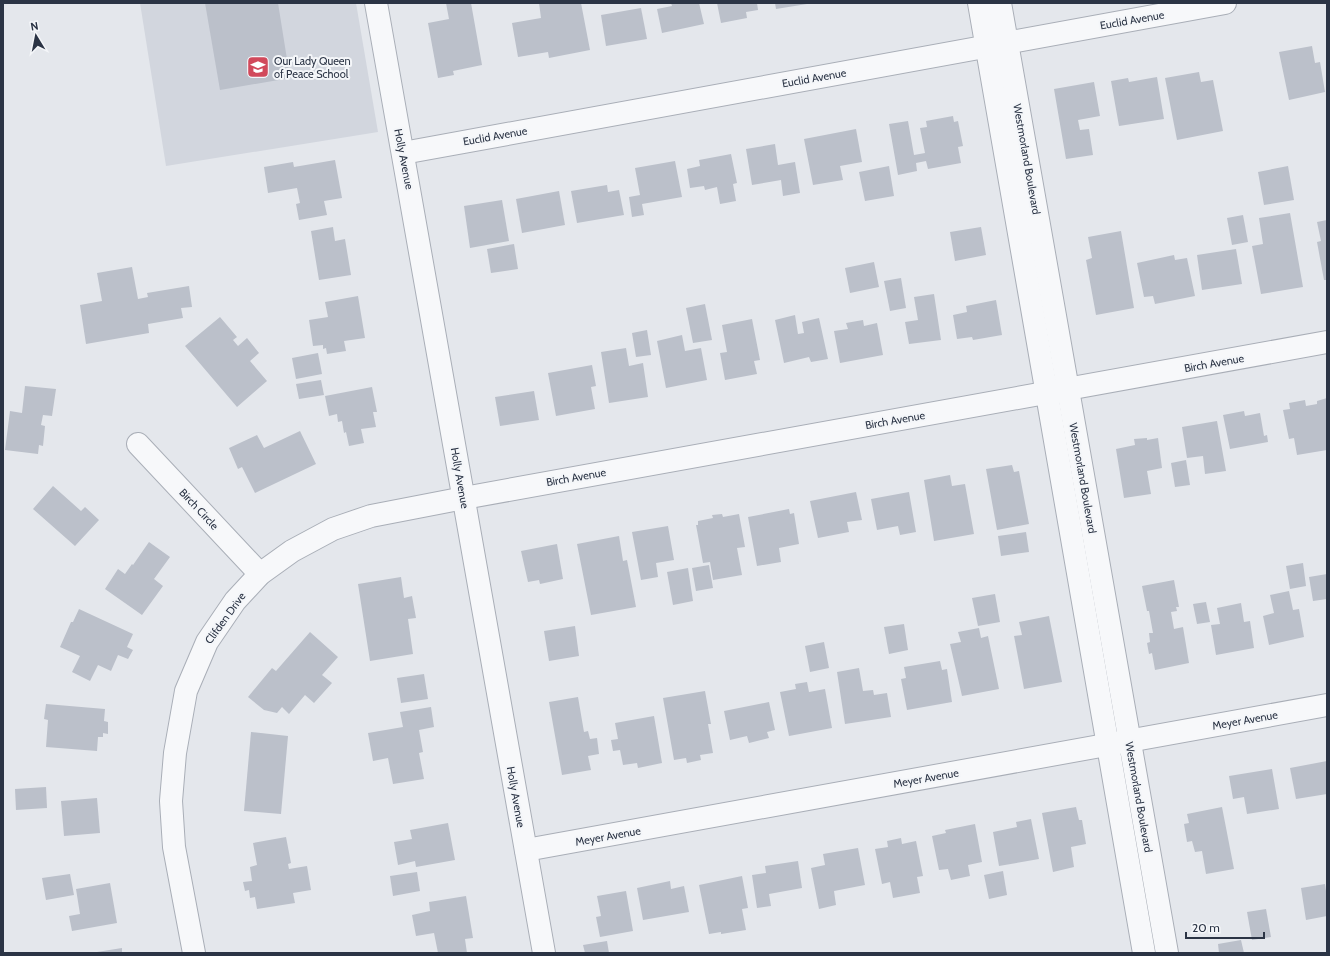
<svg xmlns="http://www.w3.org/2000/svg" width="1330" height="956" font-family="Cabin,sans-serif">
	<rect width="100%" height="100%" fill="#e4e7ec"/>
	<!-- built -->
	<polygon fill="#d2d6de" points="140,3 356,3 378,132 166,166"/>
	<!-- building -->
	<g fill="#bbc0ca">
		<polygon points="205,3 278,3 290,78 220,90"/>
		<polygon points="446,3 471,3 482,65 453,71 454,75 438,78 428,23 449,19"/>
		<polygon points="539,3 581,3 590,50 549,58 548,52 518,57 512,23 541,18"/>
		<polygon points="671,3 699,3 704,24 662,33 657,9 672,6"/>
		<polygon points="717,3 757,3 758,10 746,12 747,18 721,23"/>
		<polygon points="775,3 807,3 807,4 776,9"/>
		<polygon points="641,8 647,39 606,46 601,15"/>
		<polygon points="1312,46 1315,63 1320,62 1325,92 1289,100 1279,52"/>
		<polygon points="1199,72 1201,82 1213,80 1223,131 1177,140 1165,78"/>
		<polygon points="1157,77 1164,119 1119,126 1111,81 1128,78 1129,82"/>
		<polygon points="1094,82 1100,116 1078,120 1080,130 1089,129 1093,155 1066,159 1054,89"/>
		<polygon points="953,116 954,122 958,121 963,146 958,147 961,163 928,169 926,161 916,163 917,171 898,175 889,124 908,121 914,155 925,153 920,128 927,127 926,121"/>
		<polygon points="856,129 862,162 840,166 843,180 813,185 804,139"/>
		<polygon points="775,144 778,165 795,162 800,193 783,196 781,180 752,185 746,149"/>
		<polygon points="731,154 737,183 733,184 736,201 720,204 717,187 705,190 704,186 690,188 687,169 700,166 699,160"/>
		<polygon points="335,160 342,198 324,201 327,215 299,220 296,204 300,203 297,188 268,193 264,167 293,162 294,167"/>
		<polygon points="675,161 682,197 642,204 644,215 632,217 629,197 640,195 635,168"/>
		<polygon points="889,166 894,196 865,201 859,172"/>
		<polygon points="1288,166 1294,200 1264,205 1258,172"/>
		<polygon points="607,185 608,192 619,190 624,215 577,223 571,191"/>
		<polygon points="559,191 565,225 522,233 516,199"/>
		<polygon points="502,200 509,241 470,248 464,206"/>
		<polygon points="1290,213 1303,287 1261,294 1252,246 1263,244 1259,218"/>
		<polygon points="1243,215 1248,242 1232,245 1227,218"/>
		<polygon points="1327,220 1327,280 1324,280 1317,242 1321,241 1317,222"/>
		<polygon points="333,227 335,241 345,239 351,275 319,280 311,231"/>
		<polygon points="981,227 986,255 955,261 950,232"/>
		<polygon points="1121,231 1134,308 1096,315 1086,260 1092,258 1088,237"/>
		<polygon points="514,244 518,269 491,273 487,249"/>
		<polygon points="1236,249 1242,284 1202,290 1197,255"/>
		<polygon points="1174,255 1175,260 1187,258 1195,296 1155,304 1153,296 1144,297 1137,263"/>
		<polygon points="874,262 879,287 850,293 845,268"/>
		<polygon points="132,267 138,299 148,297 147,293 189,286 192,307 181,308 183,318 148,324 149,333 86,344 80,305 102,301 97,273"/>
		<polygon points="901,278 906,308 890,311 884,281"/>
		<polygon points="934,294 941,340 909,344 905,322 918,320 914,297"/>
		<polygon points="358,296 365,338 344,341 346,351 327,354 326,348 323,349 323,345 313,346 309,320 328,317 325,302"/>
		<polygon points="996,300 1002,335 973,340 972,337 957,339 953,315 967,312 966,306"/>
		<polygon points="705,304 712,340 693,343 686,308"/>
		<polygon points="795,315 798,334 804,333 802,322 819,318 828,359 811,362 809,357 784,363 775,320"/>
		<polygon points="220,317 237,337 233,340 238,346 247,338 259,353 250,361 267,381 237,407 185,346"/>
		<polygon points="752,319 760,360 754,361 757,374 725,380 720,353 727,352 722,325"/>
		<polygon points="863,320 864,326 877,323 883,355 840,363 834,331 848,329 846,323"/>
		<polygon points="647,330 651,355 636,357 632,333"/>
		<polygon points="682,335 685,351 701,348 707,380 666,388 657,341"/>
		<polygon points="626,348 629,366 643,363 648,397 609,403 601,352"/>
		<polygon points="318,353 322,374 296,379 292,358"/>
		<polygon points="592,365 596,386 591,387 595,409 556,416 548,373"/>
		<polygon points="321,380 324,395 299,399 296,384"/>
		<polygon points="25,386 56,389 52,416 43,415 41,425 45,426 43,446 39,445 38,454 5,450 10,411 22,413"/>
		<polygon points="372,387 377,412 373,412 376,427 361,429 364,443 349,446 346,432 344,433 342,421 338,422 337,414 329,416 325,396"/>
		<polygon points="534,391 539,420 500,426 495,397"/>
		<polygon points="1327,398 1327,450 1297,455 1294,438 1289,439 1283,410 1290,409 1289,403 1305,400 1306,406 1317,404 1317,401"/>
		<polygon points="1244,411 1245,416 1260,413 1264,436 1267,435 1268,442 1230,449 1223,415"/>
		<polygon points="1217,421 1226,471 1205,474 1203,456 1187,458 1182,427"/>
		<polygon points="300,431 316,464 255,493 242,467 238,469 229,448 257,435 264,448"/>
		<polygon points="1147,438 1147,440 1158,438 1162,468 1147,471 1151,494 1124,498 1116,449 1135,445 1134,439"/>
		<polygon points="1186,460 1190,485 1175,487 1171,463"/>
		<polygon points="1012,465 1014,472 1019,471 1029,524 997,530 986,469"/>
		<polygon points="950,475 952,486 965,484 974,534 934,541 924,480"/>
		<polygon points="53,486 81,511 85,507 99,520 75,546 33,509"/>
		<polygon points="856,492 862,520 847,522 849,532 818,538 810,501"/>
		<polygon points="909,492 916,532 900,535 898,526 877,530 871,499"/>
		<polygon points="789,509 790,514 794,513 799,544 779,548 781,562 757,566 748,517"/>
		<polygon points="722,514 723,517 739,514 745,547 737,548 742,575 713,580 710,562 703,563 696,525 698,525 698,521 713,518 712,515"/>
		<polygon points="668,526 674,560 656,563 658,577 641,580 632,532"/>
		<polygon points="1026,532 1029,552 1001,556 998,536"/>
		<polygon points="619,536 623,561 627,560 636,607 591,615 577,544"/>
		<polygon points="149,542 170,557 154,579 163,586 142,615 105,589 118,569 125,574 132,564 133,565"/>
		<polygon points="557,544 563,579 540,584 539,580 528,582 521,551"/>
		<polygon points="1303,563 1306,586 1290,589 1286,566"/>
		<polygon points="709,565 713,588 696,591 692,568"/>
		<polygon points="688,568 693,601 673,605 667,572"/>
		<polygon points="1327,574 1327,599 1313,601 1309,577"/>
		<polygon points="401,577 404,598 412,596 416,618 408,619 413,654 370,661 358,584"/>
		<polygon points="1174,580 1179,607 1176,607 1177,611 1171,612 1174,629 1183,627 1189,663 1155,670 1152,653 1149,654 1147,643 1150,642 1149,633 1153,633 1149,611 1147,611 1142,586"/>
		<polygon points="1289,591 1293,610 1299,609 1304,637 1269,645 1263,616 1274,613 1270,595"/>
		<polygon points="995,594 1000,622 978,626 972,598"/>
		<polygon points="1206,602 1210,622 1197,624 1193,604"/>
		<polygon points="1241,603 1244,622 1250,621 1254,648 1216,655 1211,625 1220,624 1217,608"/>
		<polygon points="79,609 133,634 127,647 133,650 128,659 118,655 111,671 98,665 90,681 72,672 80,656 60,647 71,622 73,622"/>
		<polygon points="1049,616 1062,682 1024,689 1014,636 1022,635 1019,622"/>
		<polygon points="904,624 908,650 889,654 884,627"/>
		<polygon points="575,626 579,656 549,661 544,631"/>
		<polygon points="979,628 981,638 988,636 999,689 962,696 950,644 961,642 958,632"/>
		<polygon points="310,632 338,657 322,675 332,683 314,703 305,695 289,714 282,707 277,713 264,710 248,697 272,668 276,671"/>
		<polygon points="824,642 829,668 810,672 805,646"/>
		<polygon points="940,661 942,670 947,669 952,702 907,710 901,679 906,678 904,667"/>
		<polygon points="859,668 863,691 873,690 874,695 887,693 891,717 845,724 837,672"/>
		<polygon points="424,674 428,699 401,703 397,678"/>
		<polygon points="807,682 809,692 825,689 832,728 789,736 780,692 796,689 795,684"/>
		<polygon points="705,691 711,724 708,724 713,753 700,755 701,760 687,763 686,758 674,760 663,698"/>
		<polygon points="578,697 584,732 588,731 590,739 597,738 599,754 588,756 591,770 562,775 549,702"/>
		<polygon points="769,702 775,730 767,732 769,738 749,743 747,736 730,740 724,711"/>
		<polygon points="46,704 105,709 104,721 108,722 108,734 103,733 103,737 98,737 97,751 46,747 48,720 44,719"/>
		<polygon points="431,707 434,727 419,730 423,752 419,753 424,779 393,784 388,758 373,761 368,733 403,727 400,712"/>
		<polygon points="654,716 662,763 638,768 637,763 623,765 620,750 613,751 611,740 618,739 615,723"/>
		<polygon points="251,732 288,736 281,814 244,811"/>
		<polygon points="1327,761 1327,794 1296,799 1290,768"/>
		<polygon points="1272,769 1279,809 1247,814 1244,797 1233,799 1229,776"/>
		<polygon points="46,787 47,808 16,810 15,789"/>
		<polygon points="97,798 100,833 64,836 61,801"/>
		<polygon points="1076,807 1079,820 1082,820 1086,844 1071,847 1074,867 1053,872 1042,813"/>
		<polygon points="1222,807 1234,869 1206,874 1202,851 1195,852 1192,841 1187,842 1184,824 1189,823 1187,814"/>
		<polygon points="1031,819 1039,859 999,866 993,832 1017,827 1016,822"/>
		<polygon points="448,823 455,860 416,867 415,861 398,865 394,842 412,839 410,830"/>
		<polygon points="975,824 982,862 968,865 970,876 951,880 948,869 939,870 932,836 946,833 945,830"/>
		<polygon points="286,837 291,863 288,864 289,869 307,866 311,890 293,893 295,903 257,909 255,897 250,898 249,890 245,891 243,882 252,881 250,867 257,865 253,843"/>
		<polygon points="901,838 902,844 916,841 923,876 917,877 920,893 893,898 890,882 882,884 875,849 888,847 887,841"/>
		<polygon points="858,848 865,885 834,891 836,905 819,909 811,868 825,865 823,854"/>
		<polygon points="798,861 802,888 769,894 771,906 757,908 752,875 766,873 765,866"/>
		<polygon points="1003,871 1007,895 989,899 984,875"/>
		<polygon points="417,872 420,891 393,896 390,876"/>
		<polygon points="70,874 74,895 46,900 42,878"/>
		<polygon points="742,876 748,908 742,909 746,930 721,934 721,932 709,934 699,885"/>
		<polygon points="670,881 671,889 684,886 689,912 643,920 637,888"/>
		<polygon points="110,883 117,923 72,931 69,916 80,914 76,889"/>
		<polygon points="1325,884 1327,898 1327,916 1306,920 1301,888"/>
		<polygon points="626,891 633,931 600,937 596,917 601,916 597,896"/>
		<polygon points="466,896 473,938 465,939 467,953 438,953 434,933 416,936 412,915 430,911 429,902"/>
		<polygon points="1266,909 1271,937 1252,940 1247,912"/>
		<polygon points="1241,940 1244,953 1219,953 1218,944"/>
		<polygon points="607,941 609,953 585,953 583,945"/>
		<polygon points="122,948 122,953 97,953 97,952"/>
	</g>
	<g fill="none" stroke-linecap="round" stroke-linejoin="round">
		<!-- street casing -->
		<g stroke="#a9aeb7" stroke-width="24">
			<g id="street">
				<polyline points="376,3 544,953"/>
				<polyline points="979,3 1144,953"/>
				<polyline points="1000,3 1167,953"/>
				<polyline points="403,153 1225,3"/>
				<polyline points="138,444 260,574"/>
				<polyline points="526,850 1327,705"/>
				<polyline points="194,953 174,847 171,801 175,753 186,691 207,642 235,601 260,574 292,551 333,529 371,516 464,498 1327,342"/>
			</g>
		</g>
		<!-- street -->
		<use href="#street" stroke="#f7f8fa" stroke-width="22"/>
	</g>
	<!-- icons -->
	<defs>
		<g id="school-square" transform="scale(1.15)"><rect x="-9" y="-9" width="18" height="18" rx="4" fill="#d1495b" stroke="#f4f6f9"/><path d="M0-5L7-2L0 1L-7-2ZM-4 1L0 2.5L4 1V4Q0 6-4 4Z" fill="#fff"/></g>
	</defs>
	<g fill-rule="evenodd">
		<use href="#school-square" x="258" y="67"/>
	</g>
	<g text-anchor="middle" stroke-width="4" stroke-linejoin="round" paint-order="stroke">
		<!-- street labels -->
		<g font-size="11" fill="#2b3445" stroke="#f4f6f9">
			<text transform="translate(1132 20) rotate(-10)" y="4">Euclid Avenue</text>
			<text transform="translate(814 78) rotate(-10)" y="4">Euclid Avenue</text>
			<text transform="translate(495 136) rotate(-10)" y="4">Euclid Avenue</text>
			<text transform="translate(404 159) rotate(79)" y="4">Holly Avenue</text>
			<text transform="translate(1027 159) rotate(80)" y="4">Westmorland Boulevard</text>
			<text transform="translate(1214 363) rotate(-10)" y="4">Birch Avenue</text>
			<text transform="translate(895 420) rotate(-10)" y="4">Birch Avenue</text>
			<text transform="translate(576 477) rotate(-10)" y="4">Birch Avenue</text>
			<text transform="translate(460 478) rotate(80)" y="4">Holly Avenue</text>
			<text transform="translate(1083 478) rotate(80)" y="4">Westmorland Boulevard</text>
			<text transform="translate(199 509) rotate(47)" y="4">Birch Circle</text>
			<text transform="translate(225 618) rotate(-54)" y="4">Clifden Drive</text>
			<text transform="translate(1245 720) rotate(-10)" y="4">Meyer Avenue</text>
			<text transform="translate(926 778) rotate(-10)" y="4">Meyer Avenue</text>
			<text transform="translate(516 797) rotate(80)" y="4">Holly Avenue</text>
			<text transform="translate(1139 797) rotate(80)" y="4">Westmorland Boulevard</text>
			<text transform="translate(608 836) rotate(-10)" y="4">Meyer Avenue</text>
		</g>
		<!-- poi labels -->
		<g font-size="11" fill="#2b3445" stroke="#f4f6f9" text-anchor="start">
			<text x="274" y="65">Our Lady Queen<tspan x="274" dy="13">of Peace School</tspan></text>
		</g>
	</g>
	<!-- border -->
	<rect width="1330" height="956" fill="none" stroke="#2b3445" stroke-width="8"/>
	<!-- north arrow -->
	<g transform="translate(36 36) rotate(350)" stroke="#f4f6f9" stroke-width="3" paint-order="stroke">
	<path d="M0-3L7 15L0 10L-7 15Z" fill="#2b3445"/>
	<text y="-6" font-size="11" font-weight="bold" text-anchor="middle" fill="#2b3445">N</text>
	</g>
	<!-- scale -->
	<path d="M1186 932v6h78v-6" fill="none" stroke="#2b3445" stroke-width="2"/>
	<text x="1192" y="932" font-size="12" fill="#2b3445" stroke="#f4f6f9" stroke-width="3" paint-order="stroke">20 m</text>
</svg>
